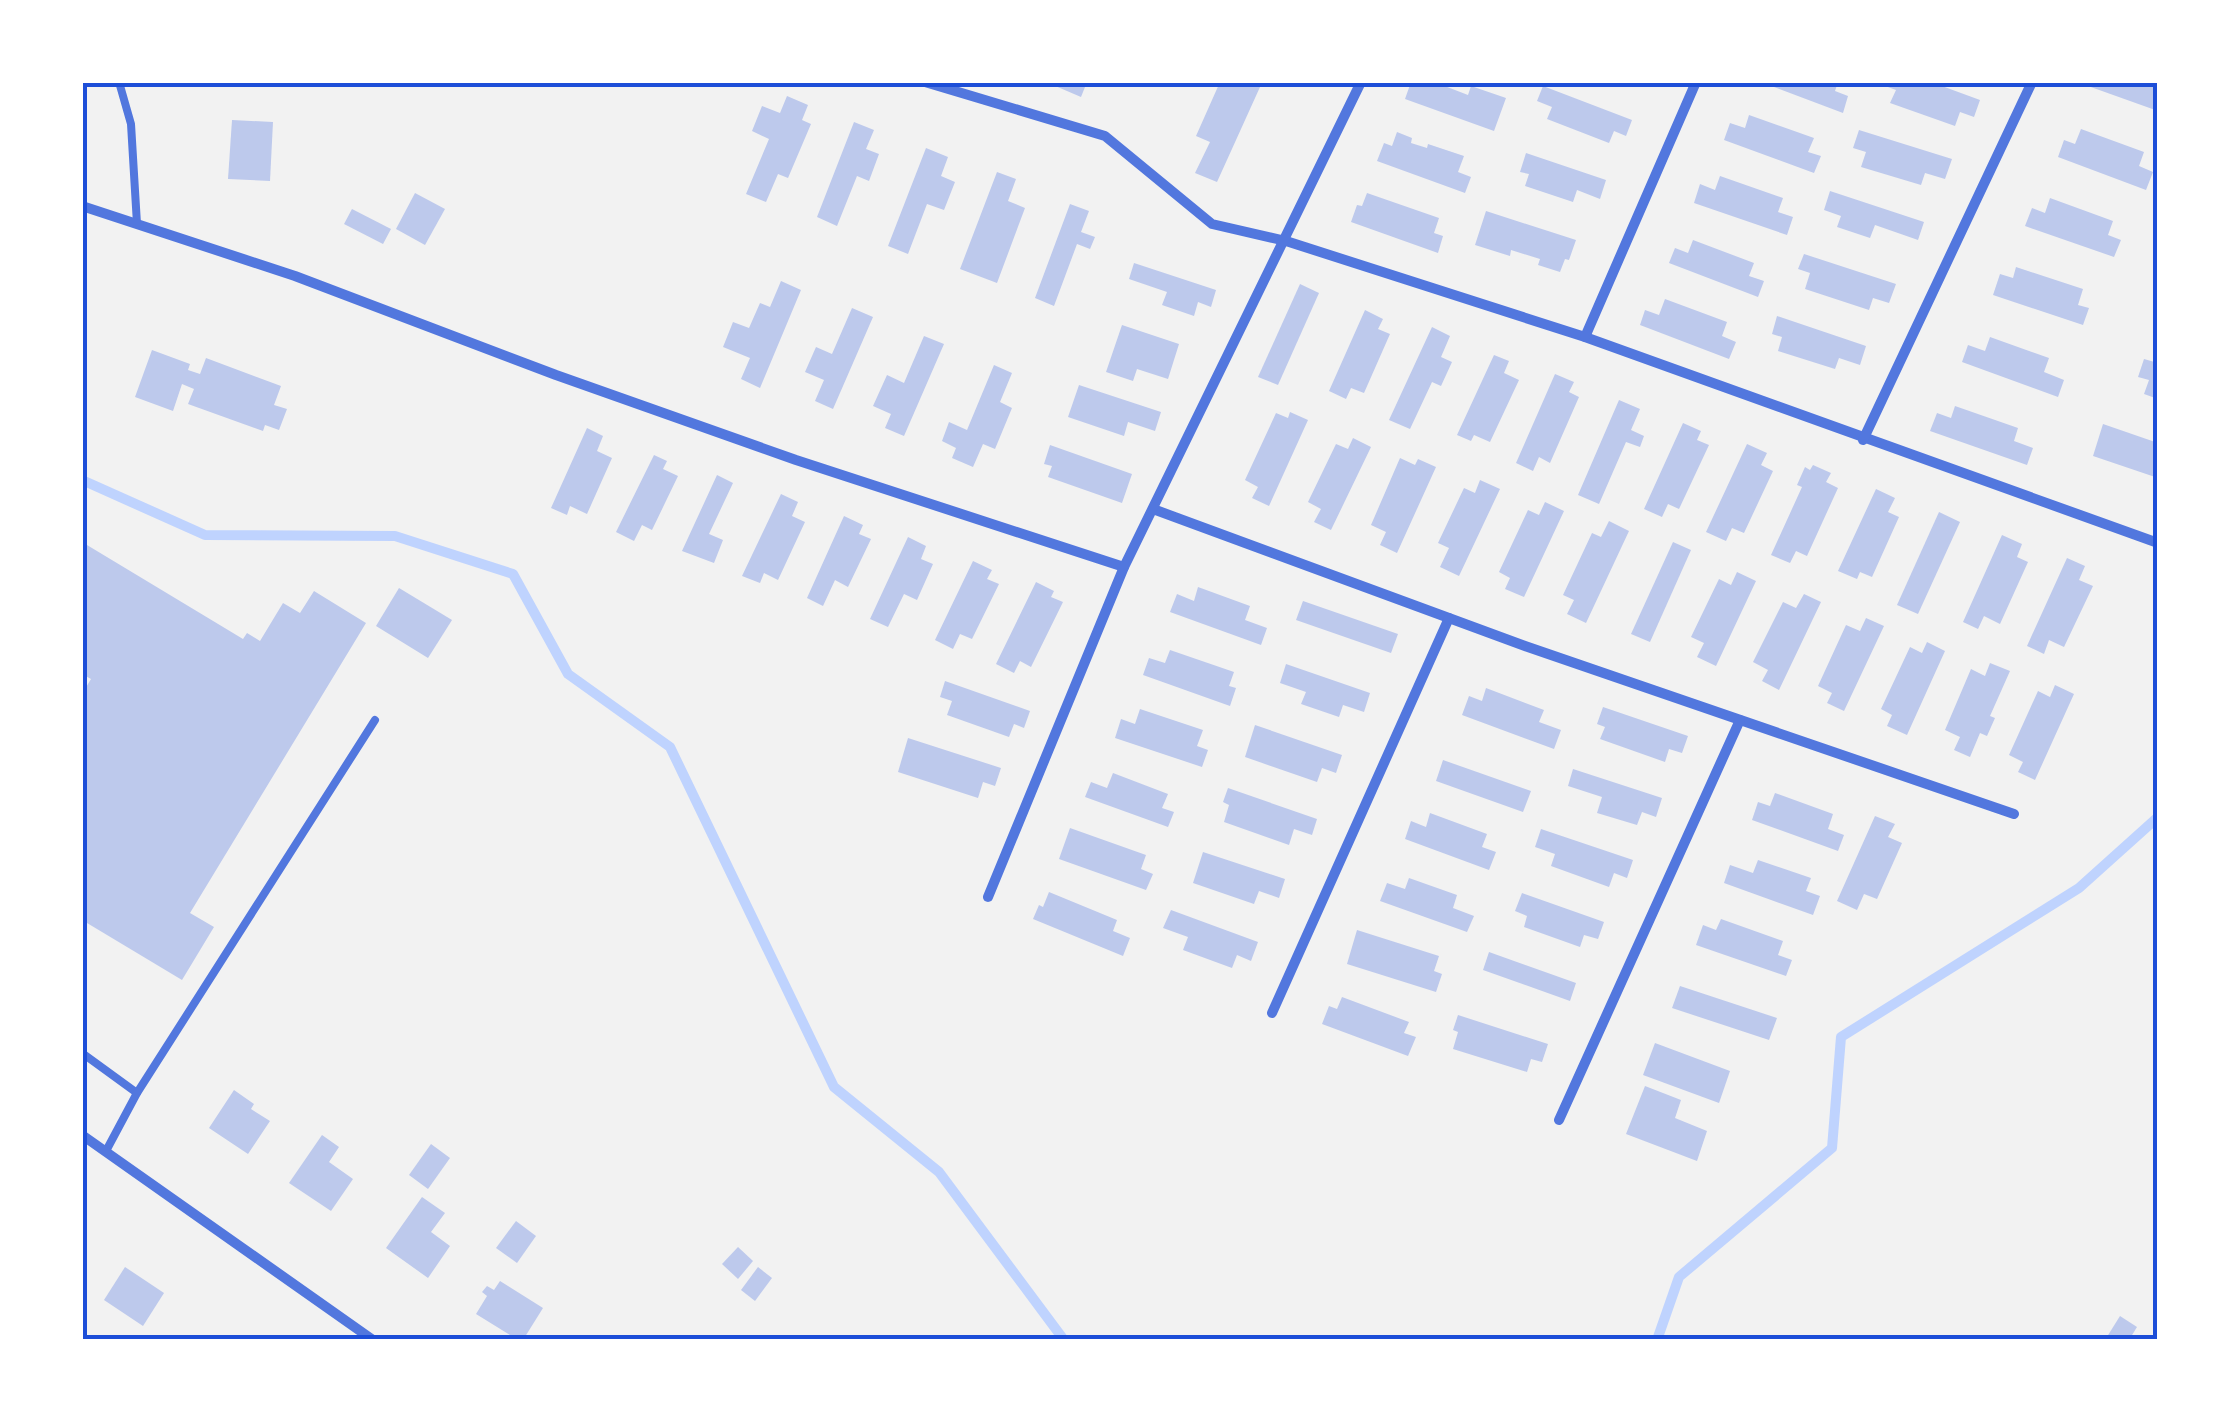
<svg xmlns="http://www.w3.org/2000/svg" width="2240" height="1422" font-family="'Times New Roman',serif">
	<rect width="100%" height="100%" fill="#f2f2f2"/>
	<g fill="none" stroke-linecap="round" stroke-linejoin="round">
		<!-- stream -->
		<g stroke="#bfd3fe" stroke-width="10">
			<polyline points="82,480 205,535 395,536 513,574 568,674 670,747 834,1087 939,1172 1064,1340"/>
			<polyline points="1657,1340 1679,1277 1832,1148 1841,1037 2079,888 2158,817"/>
		</g>
	</g>
	<!-- building -->
	<g fill="#bdc9ec">
		<polygon points="1046,82 1087,82 1081,97"/>
		<polygon points="1220,82 1251,82 1260,87 1217,182 1195,173 1210,142 1196,136"/>
		<polygon points="1411,82 1442,82 1442,85 1468,95 1471,86 1506,98 1494,131 1405,99"/>
		<polygon points="1761,82 1838,82 1835,91 1848,96 1843,113"/>
		<polygon points="1931,82 1980,100 1974,117 1960,112 1955,126 1890,103 1896,90 1877,83"/>
		<polygon points="2089,82 2158,82 2158,111 2088,86"/>
		<polygon points="1543,86 1632,120 1626,136 1614,131 1609,143 1547,119 1552,107 1537,101"/>
		<polygon points="787,96 808,105 802,120 811,124 788,178 778,174 766,202 746,194 769,139 752,131 762,106 780,113"/>
		<polygon points="1749,115 1814,138 1808,152 1821,156 1814,173 1724,140 1730,123 1745,128"/>
		<polygon points="232,120 273,122 270,181 228,179"/>
		<polygon points="854,122 874,130 866,149 879,154 869,181 857,176 837,226 817,217"/>
		<polygon points="2081,129 2144,152 2139,166 2153,172 2146,190 2058,157 2064,140 2075,144"/>
		<polygon points="1859,130 1952,159 1945,179 1925,173 1921,185 1861,167 1866,152 1853,148"/>
		<polygon points="1397,132 1412,138 1411,143 1427,148 1428,144 1464,156 1458,172 1471,177 1465,193 1377,161 1384,143 1392,146"/>
		<polygon points="926,148 948,157 941,176 955,182 944,210 927,204 908,254 888,246"/>
		<polygon points="1526,153 1606,180 1600,199 1577,190 1573,202 1525,186 1529,174 1520,172"/>
		<polygon points="997,172 1016,179 1008,201 1025,208 997,283 960,269"/>
		<polygon points="1720,176 1783,198 1778,212 1793,217 1787,235 1694,203 1700,184 1715,190"/>
		<polygon points="1830,191 1924,222 1918,240 1875,225 1870,238 1837,227 1841,216 1824,210"/>
		<polygon points="415,193 445,209 425,245 396,229"/>
		<polygon points="1367,193 1439,218 1434,233 1443,236 1438,253 1351,222 1357,205 1362,206"/>
		<polygon points="2050,198 2113,221 2108,235 2121,240 2114,257 2025,226 2032,208 2045,213"/>
		<polygon points="1070,204 1089,211 1081,232 1095,237 1090,249 1077,244 1054,306 1035,298"/>
		<polygon points="352,209 391,229 383,244 344,224"/>
		<polygon points="1486,211 1576,240 1569,260 1565,259 1560,272 1538,265 1540,259 1511,250 1510,256 1475,245"/>
		<polygon points="1693,240 1754,263 1749,276 1764,281 1758,297 1669,263 1675,248 1688,253"/>
		<polygon points="1804,254 1896,284 1889,303 1873,298 1869,310 1805,289 1810,273 1798,269"/>
		<polygon points="1134,263 1216,290 1211,307 1198,302 1194,316 1162,305 1167,292 1129,279"/>
		<polygon points="2016,267 2083,289 2078,305 2089,308 2083,325 1993,295 2000,274 2013,278"/>
		<polygon points="781,281 801,290 760,388 741,379 750,358 723,347 733,322 749,328 760,303 770,307"/>
		<polygon points="1300,284 1319,293 1278,385 1258,377"/>
		<polygon points="1665,299 1727,322 1722,336 1736,342 1729,359 1640,325 1645,310 1659,315"/>
		<polygon points="852,308 873,317 833,409 815,401 824,380 805,372 816,347 832,354"/>
		<polygon points="1365,310 1383,319 1378,329 1390,334 1364,393 1351,388 1346,399 1329,391"/>
		<polygon points="1777,316 1866,346 1860,365 1839,358 1835,369 1778,351 1782,337 1772,334"/>
		<polygon points="1122,325 1179,344 1168,379 1137,369 1133,381 1106,372"/>
		<polygon points="1432,327 1450,336 1441,357 1452,362 1441,386 1432,382 1410,429 1389,420"/>
		<polygon points="924,336 944,344 904,436 885,428 891,414 873,406 887,375 904,383"/>
		<polygon points="1990,337 2049,358 2044,372 2064,380 2058,397 1962,362 1968,345 1985,351"/>
		<polygon points="152,350 190,364 188,370 200,374 206,358 281,386 274,405 287,409 279,430 265,425 263,431 188,404 194,389 182,384 173,411 135,397"/>
		<polygon points="1494,355 1509,361 1504,373 1519,380 1490,442 1474,435 1471,441 1457,435"/>
		<polygon points="2144,359 2158,363 2158,399 2144,394 2149,380 2138,377"/>
		<polygon points="994,365 1012,373 1000,402 1012,408 995,449 983,444 973,467 952,458 956,448 942,441 949,422 967,430"/>
		<polygon points="1555,374 1574,382 1569,392 1579,397 1550,463 1539,457 1533,471 1516,463"/>
		<polygon points="1079,385 1161,412 1155,431 1128,422 1124,436 1068,417"/>
		<polygon points="1619,400 1640,409 1631,430 1644,436 1640,447 1626,442 1599,504 1578,495"/>
		<polygon points="1955,406 2018,428 2014,441 2033,448 2027,465 1930,431 1937,413 1951,418"/>
		<polygon points="1290,412 1308,420 1269,506 1252,498 1258,487 1245,480 1276,413 1288,418"/>
		<polygon points="1683,423 1701,431 1697,440 1709,445 1679,509 1668,504 1662,517 1644,509"/>
		<polygon points="2103,424 2158,443 2158,478 2093,456"/>
		<polygon points="587,428 603,436 597,451 612,458 587,514 570,506 567,515 551,508"/>
		<polygon points="1353,438 1371,447 1331,530 1314,522 1321,509 1308,502 1336,444 1348,449"/>
		<polygon points="1747,444 1767,453 1761,465 1773,471 1744,533 1732,528 1726,541 1706,532"/>
		<polygon points="1050,445 1132,474 1122,503 1048,477 1052,466 1044,464"/>
		<polygon points="654,455 667,461 663,469 678,476 652,530 642,525 634,541 616,532"/>
		<polygon points="1400,458 1415,465 1418,459 1436,467 1397,553 1380,545 1386,532 1371,525"/>
		<polygon points="1813,465 1831,473 1826,482 1838,488 1807,556 1796,551 1790,563 1771,555 1802,487 1797,485 1805,467 1810,470"/>
		<polygon points="717,475 733,483 709,534 723,540 714,563 682,551"/>
		<polygon points="1480,480 1500,489 1459,576 1440,567 1449,548 1438,543 1464,488 1475,493"/>
		<polygon points="1876,489 1895,498 1888,512 1899,517 1872,577 1860,572 1857,579 1838,571"/>
		<polygon points="781,494 798,502 792,516 805,522 778,580 764,573 760,583 742,576"/>
		<polygon points="1545,502 1564,511 1524,597 1505,589 1510,578 1499,572 1528,510 1539,515"/>
		<polygon points="1939,512 1960,522 1918,614 1897,605"/>
		<polygon points="844,516 863,525 859,534 871,539 848,587 835,580 823,606 807,598"/>
		<polygon points="1609,521 1629,531 1586,623 1567,614 1574,600 1563,595 1592,533 1601,537"/>
		<polygon points="2002,535 2022,544 2017,557 2028,562 2000,624 1984,616 1978,629 1963,622"/>
		<polygon points="908,537 926,546 921,559 933,564 917,600 904,594 888,627 870,619"/>
		<polygon points="82,542 243,639 247,633 260,641 283,603 300,613 314,591 366,623 190,913 214,927 182,980 82,920 82,694 91,679 82,674"/>
		<polygon points="1673,542 1691,550 1650,642 1631,634"/>
		<polygon points="2067,558 2085,566 2079,580 2093,586 2064,647 2049,640 2044,654 2027,646"/>
		<polygon points="973,561 992,570 987,579 999,584 972,639 960,634 953,649 935,640"/>
		<polygon points="1737,572 1756,581 1716,666 1697,657 1704,643 1691,637 1719,579 1731,585"/>
		<polygon points="1036,582 1054,591 1051,597 1063,602 1031,667 1020,661 1014,673 996,664"/>
		<polygon points="1198,587 1250,606 1245,620 1267,628 1261,645 1170,612 1177,594 1194,601"/>
		<polygon points="399,588 452,620 428,658 376,626"/>
		<polygon points="1804,594 1821,602 1779,690 1762,681 1768,670 1753,662 1783,602 1796,608"/>
		<polygon points="1303,601 1398,634 1391,653 1296,620"/>
		<polygon points="1866,618 1884,626 1844,711 1827,703 1832,693 1818,686 1846,625 1860,631"/>
		<polygon points="1927,642 1945,651 1907,735 1887,726 1892,715 1881,709 1910,647 1922,653"/>
		<polygon points="1170,650 1234,672 1229,686 1236,688 1230,706 1143,675 1149,658 1165,663"/>
		<polygon points="1990,663 2010,671 1990,716 1995,718 1987,736 1980,733 1970,757 1954,750 1960,737 1945,730 1971,669 1985,676"/>
		<polygon points="1286,664 1370,693 1364,712 1343,705 1339,717 1301,704 1306,692 1280,683"/>
		<polygon points="945,681 1030,711 1024,728 1014,724 1009,737 947,715 952,701 940,697"/>
		<polygon points="2055,685 2074,694 2035,780 2018,772 2023,762 2009,755 2038,691 2050,697"/>
		<polygon points="1486,688 1544,710 1539,722 1561,730 1554,749 1462,715 1469,696 1482,701"/>
		<polygon points="1603,707 1688,736 1682,753 1669,749 1665,762 1600,739 1605,727 1597,724"/>
		<polygon points="1140,709 1203,730 1197,746 1208,750 1202,767 1115,738 1121,719 1135,724"/>
		<polygon points="1255,725 1342,755 1336,773 1322,768 1317,782 1245,757"/>
		<polygon points="908,738 1001,768 995,786 983,782 978,798 898,772"/>
		<polygon points="1443,760 1531,791 1523,812 1436,781"/>
		<polygon points="1573,769 1662,798 1656,817 1642,812 1637,825 1597,813 1602,797 1568,786"/>
		<polygon points="1113,773 1168,794 1162,808 1174,812 1168,827 1085,797 1091,782 1107,788"/>
		<polygon points="1228,788 1317,819 1312,835 1294,829 1289,845 1224,822 1229,805 1223,802"/>
		<polygon points="1775,793 1833,814 1828,829 1844,835 1838,851 1752,820 1758,802 1770,806"/>
		<polygon points="1430,813 1487,834 1482,847 1496,852 1489,870 1405,839 1411,821 1426,827"/>
		<polygon points="1875,816 1895,824 1888,837 1902,843 1877,899 1864,894 1857,910 1837,901"/>
		<polygon points="1070,828 1146,855 1141,869 1153,874 1146,890 1059,859"/>
		<polygon points="1541,829 1633,860 1627,878 1614,873 1609,887 1551,866 1555,854 1535,847"/>
		<polygon points="1203,852 1285,879 1279,898 1259,891 1254,904 1193,883"/>
		<polygon points="1758,860 1811,878 1806,891 1820,896 1813,915 1724,883 1730,865 1753,873"/>
		<polygon points="1409,878 1457,895 1453,908 1474,916 1467,932 1380,901 1387,883 1405,889"/>
		<polygon points="1049,892 1117,920 1113,931 1130,938 1123,956 1033,919 1039,905 1043,907"/>
		<polygon points="1522,893 1604,922 1598,939 1584,935 1580,947 1524,927 1527,916 1515,911"/>
		<polygon points="1171,910 1258,942 1251,961 1237,955 1232,968 1183,950 1188,937 1163,928"/>
		<polygon points="1721,919 1783,941 1778,955 1792,960 1786,976 1696,945 1703,925 1716,930"/>
		<polygon points="1357,930 1439,956 1434,971 1442,974 1436,992 1347,964"/>
		<polygon points="1489,952 1576,983 1570,1001 1483,970"/>
		<polygon points="1680,986 1777,1018 1769,1040 1672,1008"/>
		<polygon points="1342,997 1409,1022 1404,1033 1416,1037 1408,1056 1322,1024 1329,1006 1337,1009"/>
		<polygon points="1458,1015 1548,1044 1542,1062 1531,1059 1527,1072 1453,1049 1458,1032 1453,1030"/>
		<polygon points="1655,1043 1730,1071 1719,1103 1643,1075"/>
		<polygon points="1645,1086 1681,1100 1675,1118 1707,1131 1697,1161 1626,1134"/>
		<polygon points="234,1090 254,1104 251,1109 270,1121 248,1154 209,1128"/>
		<polygon points="322,1135 339,1147 329,1162 353,1179 331,1211 289,1183"/>
		<polygon points="431,1144 450,1158 428,1189 409,1175"/>
		<polygon points="422,1197 445,1213 431,1232 450,1246 428,1278 386,1248"/>
		<polygon points="516,1221 536,1236 517,1263 496,1248"/>
		<polygon points="738,1247 753,1261 738,1279 722,1264"/>
		<polygon points="125,1267 164,1293 143,1326 104,1300"/>
		<polygon points="758,1267 772,1278 755,1301 741,1290"/>
		<polygon points="500,1281 543,1308 523,1340 518,1340 476,1314 487,1296 482,1292 487,1286 494,1290"/>
		<polygon points="2120,1316 2137,1327 2129,1340 2105,1340"/>
	</g>
	<g fill="none" stroke-linecap="round" stroke-linejoin="round">
		<!-- service -->
		<g stroke="#5277de" stroke-width="8">
			<polyline points="119,82 131,124 137,224"/>
			<polyline points="82,1053 137,1093"/>
			<polyline points="106,1151 137,1093 375,720"/>
		</g>
		<!-- minor -->
		<g stroke="#5277de" stroke-width="10">
			<polyline points="925,82 1105,136 1212,224 1286,241 1585,337 2158,543"/>
			<polyline points="82,206 295,276 556,375 796,460 1124,567"/>
			<polyline points="1585,337 1696,82"/>
			<polyline points="1863,440 2032,82"/>
			<polyline points="1153,509 1525,646 2014,814"/>
			<polyline points="988,897 1124,567 1361,82"/>
			<polyline points="1272,1013 1449,618"/>
			<polyline points="1559,1120 1740,720"/>
			<polyline points="82,1135 373,1340"/>
		</g>
	</g>
	<!-- border -->
	<rect width="2240" height="1422" fill="none" stroke="#ffffff" stroke-width="170"/>
	<rect x="85" y="85" width="2070" height="1252" fill="none" stroke="#1d4ed8" stroke-width="4"/>
</svg>
